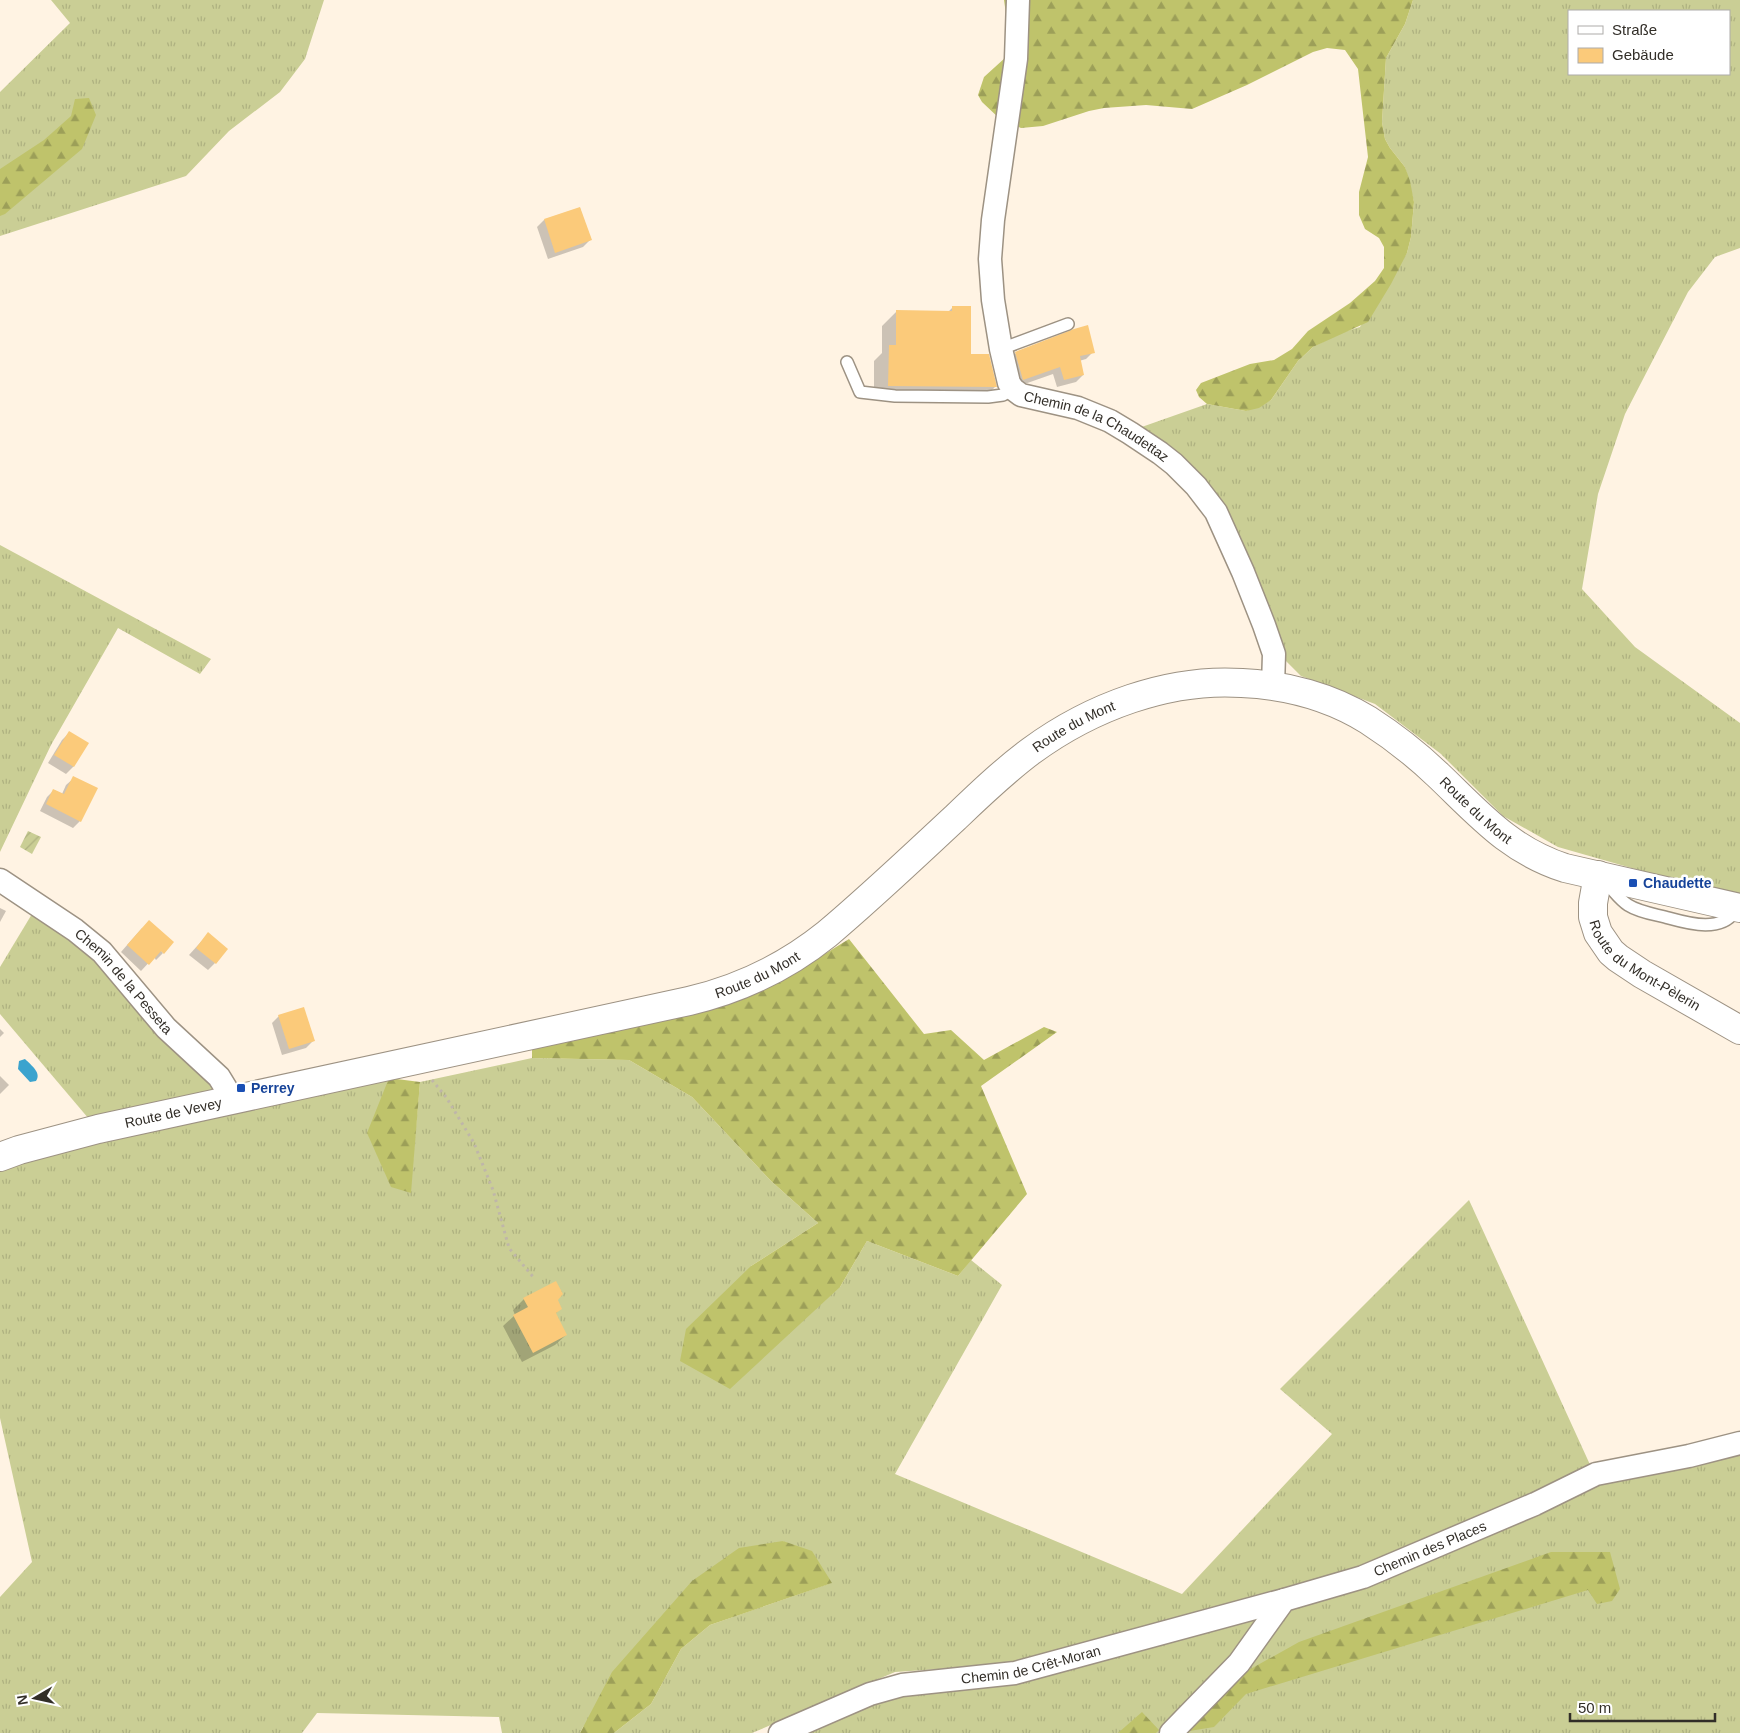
<svg xmlns="http://www.w3.org/2000/svg" width="1740" height="1733" font-family="Arial,sans-serif">
	<defs>
		<pattern id="grass-tufts" width="24" height="20" patternUnits="userSpaceOnUse" patternTransform="scale(1.25)"><rect width="24" height="20" fill="#cace95"/><path d="M3 7l-1-3M5 7V3M7 7l1-3M15 17l-1-3M17 17v-4M19 17l1-3" fill="none" stroke="#aeb180"/></pattern>
		<pattern id="forest-firs" width="22" height="20" patternUnits="userSpaceOnUse" patternTransform="scale(1.25)"><rect width="22" height="20" fill="#bfc36b"/><path d="M5 1l3.5 6h-7zM16 11l3.5 6h-7z" fill="#9c9f58"/></pattern>
		<pattern id="garden-furrows" width="10" height="10" patternUnits="userSpaceOnUse" patternTransform="scale(1.25)"><rect width="10" height="10" fill="#cace95"/><path d="M-1 1l2-2M0 10L10 0M9 11l2-2" fill="none" stroke="#aeb180"/></pattern>
	</defs>
	<rect width="100%" height="100%" fill="#fff3e3"/>
	<!-- grass -->
	<g fill="url(#grass-tufts)" fill-rule="evenodd">
		<polygon points="51,0 324,0 305,59 280,92 229,131 186,176 0,236 0,92 70,23"/>
		<path d="M 1413,0 L 1740,0 L 1740,248 L 1715,257 L 1688,292 L 1625,414 L 1598,494 L 1582,589 L 1635,647 L 1740,723 L 1740,899 L 1558,847 L 1503,816 L 1441,754 L 1375,704 L 1301,676 L 1286,661 L 1254,583 L 1215,501 L 1136,429 L 1207,404 L 1246,411 L 1271,400 L 1298,361 L 1313,347 L 1340,333 L 1360,327 L 1407,253 L 1411,237 L 1414,202 L 1405,167 L 1390,148 L 1385,139 L 1382,122 L 1386,58 L 1405,24 ZM 1569,11 L 1729,11 L 1729,74 L 1569,74 Z"/>
		<polygon points="0,545 211,659 200,674 118,628 51,745 0,852"/>
		<polygon points="35,909 88,945 214,1087 208,1093 89,1119 0,1014 0,967"/>
		<polygon points="532,1058 629,1060 692,1097 771,1181 818,1223 751,1266 840,1287 867,1241 958,1276 971,1260 1002,1285 895,1474 1182,1594 1332,1434 1280,1389 1469,1200 1592,1469 1361,1568 1016,1664 895,1672 752,1733 614,1733 651,1704 681,1649 710,1625 831,1583 783,1541 583,1727 580,1733 502,1733 499,1717 317,1713 302,1733 0,1733 0,1597 32,1562 0,1418 0,1168 33,1157 389,1078 410,1193 420,1082"/>
		<polygon points="1740,1449 1740,1733 1177,1733 1288,1608 1599,1480"/>
		<polygon points="1267,1612 1235,1662 1164,1733 792,1733 854,1706"/>
	</g>
	<!-- forest -->
	<g fill="url(#forest-firs)">
		<polygon points="1004,0 1413,0 1405,24 1386,58 1382,122 1385,139 1390,148 1405,167 1410,181 1414,202 1411,237 1407,253 1391,284 1368,322 1313,347 1298,361 1271,400 1259,408 1246,411 1207,404 1199,397 1196,390 1201,383 1250,364 1274,360 1292,349 1308,331 1350,303 1375,281 1384,268 1384,247 1379,238 1365,229 1359,215 1359,192 1368,157 1358,69 1345,50 1327,48 1313,52 1247,85 1192,109 1146,105 1104,108 1089,111 1043,126 1021,128 1000,119 982,102 978,95 984,77 1006,57 1009,35"/>
		<polygon points="89,98 96,115 82,149 5,214 0,216 0,169 44,140 71,116 75,99"/>
		<polygon points="849,939 924,1034 951,1030 984,1060 1044,1027 1057,1032 981,1086 1027,1194 958,1276 867,1241 840,1287 730,1389 680,1361 686,1329 751,1266 818,1223 771,1181 692,1097 629,1060 532,1058 532,1048 781,981"/>
		<polygon points="389,1078 420,1082 411,1193 391,1187 367,1133"/>
		<polygon points="783,1541 812,1551 832,1583 710,1625 681,1649 651,1704 614,1733 580,1733 612,1672 692,1581 739,1548"/>
		<polygon points="1551,1552 1610,1552 1620,1589 1612,1601 1597,1604 1588,1590 1246,1694 1214,1727 1177,1733 1229,1681 1299,1642"/>
		<polygon points="1142,1712 1159,1730 1156,1733 1118,1733"/>
	</g>
	<!-- garden -->
	<polygon fill="url(#garden-furrows)" points="28,831 41,837 32,854 20,847"/>
	<!-- water -->
	<path fill="#3ba3ce" d="M 25,1059 C 31,1065 42,1073 36,1081 L 30,1082 L 18,1069 L 19,1061 Z"/>
	<!-- shadow -->
	<g fill="#0003">
		<polygon points="580,208 590,240 583,247 548,259 537,227 544,220"/>
		<polygon points="953,307 969,355 995,387 981,401 874,400 874,361 882,353 882,326 897,311 948,312"/>
		<polygon points="1093,352 1086,359 1079,361 1083,375 1076,382 1057,387 1053,374 1016,387 1009,360 1016,353"/>
		<polygon points="69,733 87,744 73,767 66,774 48,763 62,740"/>
		<polygon points="74,778 80,821 73,828 40,811 47,797 54,790 62,794 66,785"/>
		<polygon points="0,908 6,911 0,922"/>
		<polygon points="142,928 163,953 156,960 154,957 141,971 121,952"/>
		<polygon points="208,934 215,963 208,970 189,955"/>
		<polygon points="279,1016 313,1041 306,1048 282,1055 272,1023"/>
		<polygon points="0,1029 4,1033 0,1037"/>
		<polygon points="0,1076 9,1085 0,1094"/>
		<polygon points="524,1299 556,1299 561,1308 555,1314 566,1335 555,1345 522,1362 503,1326 515,1315 513,1310"/>
	</g>
	<!-- building -->
	<g fill="#fbca7a">
		<polygon points="580,207 592,240 555,253 544,219"/>
		<polygon points="952,306 971,306 971,354 989,354 997,387 888,386 889,345 896,345 896,310 952,311"/>
		<polygon points="1088,325 1095,353 1080,356 1084,375 1064,380 1060,367 1023,380 1015,352 1074,329"/>
		<polygon points="69,731 89,743 74,767 54,755"/>
		<polygon points="73,776 98,788 81,822 46,804 53,789 64,794"/>
		<polygon points="149,920 174,942 164,954 161,951 149,965 127,945"/>
		<polygon points="208,932 228,949 216,964 196,948"/>
		<polygon points="304,1007 315,1041 289,1049 278,1015"/>
		<polygon points="556,1281 563,1294 558,1300 562,1309 556,1313 567,1335 533,1353 513,1315 528,1307 523,1298"/>
	</g>
	<g fill="none" stroke-linecap="round" stroke-linejoin="round">
		<!-- lane casing -->
		<g stroke="#9d9283" stroke-width="14">
			<g id="lane">
				<polyline points="1001,349 1068,324"/>
				<polyline points="847,362 860,392 895,396 988,397 1003,395 1013,389"/>
				<path d="M 1607,884 C 1613,890 1620,900 1628,905 C 1639,912 1653,914 1665,917 C 1687,923 1721,934 1736,910"/>
			</g>
		</g>
		<!-- street casing -->
		<g stroke="#9d9283" stroke-width="25">
			<g id="street">
				<path id="s1" d="M 1018,0 L 1016,59 L 993,220 L 990,259 L 993,300 L 1001,349 L 1009,383 L 1013,389 L 1021,395 L 1078,408 L 1110,421 L 1130,433 L 1160,453 L 1174,464 L 1196,486 L 1216,512 L 1243,572 L 1264,625 L 1274,654 L 1273,686"/>
				<path id="s2" d="M 0,880 L 75,930 L 102,952 L 166,1028 L 219,1077 L 233,1100"/>
				<path id="s3" d="M 780,1733 L 870,1694 L 902,1685 L 1015,1673 L 1284,1600"/>
				<path id="s4" d="M 1171,1733 L 1239,1663 L 1284,1600 L 1363,1577 L 1535,1504 L 1596,1474 L 1689,1456 L 1740,1443"/>
			</g>
		</g>
		<!-- secondary casing -->
		<g stroke="#9d9283" stroke-width="30">
			<g id="secondary">
				<path id="s5" d="M 1598,875 L 1593,903 L 1593,917 L 1598,933 L 1611,952 L 1618,958 L 1642,974 L 1740,1030"/>
				<path id="s6" d="M 0,1157 L 19,1150 L 98,1129 L 689,1001 C 740,989 786,967 827,934 C 871,897 913,857 955,818 C 979,795 1004,771 1031,751 C 1091,707 1168,678 1242,683 C 1286,685 1331,697 1368,720 C 1393,736 1417,755 1438,775 C 1479,814 1509,850 1565,868 L 1740,908"/>
			</g>
		</g>
		<!-- path -->
		<polyline stroke="#bfb6a9" stroke-width="3" stroke-dasharray="2.5 4" stroke-linecap="butt" points="432,1080 446,1097 474,1143 493,1190 509,1248 534,1278"/>
		<!-- lane -->
		<use href="#lane" stroke="#fff" stroke-width="11"/>
		<!-- street -->
		<use href="#street" stroke="#fff" stroke-width="22"/>
		<!-- secondary -->
		<use href="#secondary" stroke="#fff" stroke-width="28"/>
	</g>
	<!-- markers -->
	<g fill="#1a4fb4" stroke="#fff" stroke-width="2">
		<rect x="1628" y="878" width="10" height="10" rx="2.5"/>
		<rect x="236" y="1083" width="10" height="10" rx="2.5"/>
	</g>
	<g text-anchor="middle" stroke-width="5" stroke-linejoin="round" paint-order="stroke">
		<!-- street labels -->
		<g font-size="14" fill="#322e28" stroke="#fff">
			<text dy="5" stroke="none"><textPath href="#s1" startOffset="486">Chemin de la Chaudettaz</textPath></text>
			<text dy="5" stroke="none"><textPath href="#s6" startOffset="1185">Route du Mont</textPath></text>
			<text dy="5" stroke="none"><textPath href="#s6" startOffset="1635">Route du Mont</textPath></text>
			<text dy="5" stroke="none"><textPath href="#s5" startOffset="116">Route du Mont-Pèlerin</textPath></text>
			<text dy="5" stroke="none"><textPath href="#s6" startOffset="780">Route du Mont</textPath></text>
			<text dy="5" stroke="none"><textPath href="#s2" startOffset="161">Chemin de la Pesseta</textPath></text>
			<text dy="5" stroke="none"><textPath href="#s6" startOffset="179">Route de Vevey</textPath></text>
			<text dy="5" stroke="none"><textPath href="#s4" startOffset="330">Chemin des Places</textPath></text>
			<text dy="5" stroke="none"><textPath href="#s3" startOffset="262">Chemin de Crêt-Moran</textPath></text>
		</g>
		<!-- transit labels -->
		<g font-size="14" font-weight="bold" fill="#164399" stroke="#fff" text-anchor="start">
			<text x="1643" y="888">Chaudette</text>
			<text x="251" y="1093">Perrey</text>
		</g>
	</g>
	<!-- legend -->
	<rect x="1568" y="10" width="162" height="65" fill="#ffffff" stroke="#adaba9"/>
	<rect x="1578" y="26" width="25" height="8" fill="#ffffff" stroke="#adaba9"/>
	<text x="1612" y="35" font-size="15" fill="#322e28">Straße</text>
	<rect x="1578" y="48" width="25" height="15" fill="#fbca7a" stroke="#adaba9"/>
	<text x="1612" y="60" font-size="15" fill="#322e28">Gebäude</text>
	<!-- north arrow -->
	<g transform="translate(35 1698) rotate(261)" stroke="#ffffff" stroke-width="4" paint-order="stroke">
	<path d="M0-4L9 19L0 12L-9 19Z" fill="#322e28"/>
	<text y="-8" font-size="14" font-weight="bold" text-anchor="middle" fill="#322e28">N</text>
	</g>
	<!-- scale -->
	<path d="M1570 1713v8h145v-8" fill="none" stroke="#322e28" stroke-width="2.5"/>
	<text x="1578" y="1713" font-size="15" fill="#322e28" stroke="#ffffff" stroke-width="4" paint-order="stroke">50 m</text>
</svg>
